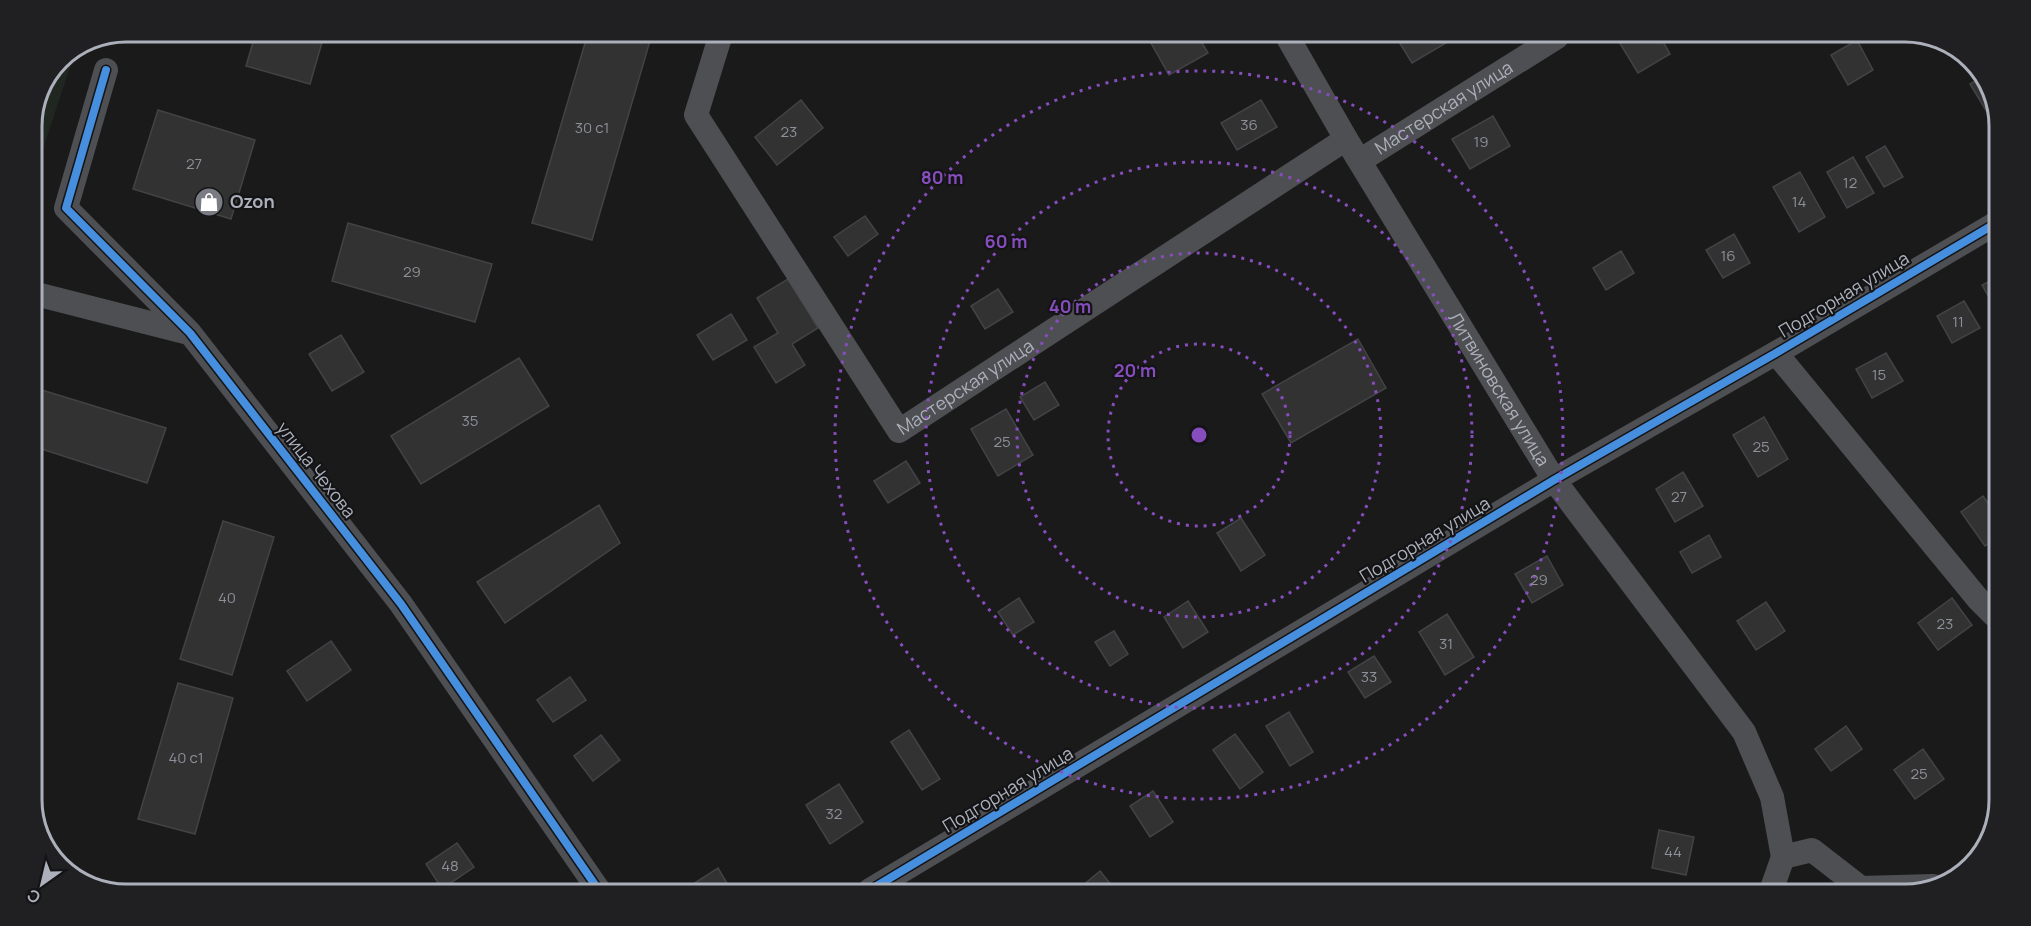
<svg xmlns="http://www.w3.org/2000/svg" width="2031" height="926" font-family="Manrope,sans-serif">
	<rect width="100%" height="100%" fill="#1a1a1a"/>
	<!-- green -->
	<polygon fill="#202721" points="75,52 32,182 32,183 32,120 59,59"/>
	<!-- building -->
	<g fill="#323232" stroke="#424346" stroke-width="1.5">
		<polygon points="256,32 325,32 310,84 246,66"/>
		<polygon points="588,33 652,34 592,240 532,223"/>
		<polygon points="1147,36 1198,36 1208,53 1169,75"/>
		<polygon points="1396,37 1456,37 1412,63"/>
		<polygon points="1622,38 1661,38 1670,54 1638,73 1618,40"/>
		<polygon points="1857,40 1873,70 1848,85 1831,55"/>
		<polygon points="1984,76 1997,113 1990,117 1970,84"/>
		<polygon points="801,100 823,128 777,165 755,137"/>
		<polygon points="1261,100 1277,127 1237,150 1221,123"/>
		<polygon points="158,110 255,140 231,219 133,189"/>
		<polygon points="1493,116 1510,146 1470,169 1452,139"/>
		<polygon points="1885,146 1903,177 1884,187 1866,157"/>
		<polygon points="1853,157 1874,193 1847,208 1827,172"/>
		<polygon points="1800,172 1825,217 1799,232 1773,187"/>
		<polygon points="865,216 878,234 848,256 834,237"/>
		<polygon points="348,223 492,264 475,322 332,281"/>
		<polygon points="1734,234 1750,263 1723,278 1706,250"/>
		<polygon points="1621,251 1634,273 1606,290 1593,268"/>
		<polygon points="1998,277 1997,311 1982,285"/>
		<polygon points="788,279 818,328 792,344 805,365 776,383 754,347 778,333 757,298"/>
		<polygon points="998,289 1013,312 985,329 971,306"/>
		<polygon points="1964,301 1980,328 1952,343 1937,316"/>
		<polygon points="731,314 747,340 713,360 697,335"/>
		<polygon points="341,335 364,372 332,391 309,354"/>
		<polygon points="1358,339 1386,388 1291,443 1262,394"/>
		<polygon points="1886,353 1903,381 1872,398 1856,369"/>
		<polygon points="519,358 549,406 421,484 391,436"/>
		<polygon points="1045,382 1059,405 1034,420 1020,397"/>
		<polygon points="32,387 166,428 147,483 32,446"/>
		<polygon points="1006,409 1033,455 998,476 971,429"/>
		<polygon points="1764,417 1788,459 1758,477 1733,435"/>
		<polygon points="906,461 920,483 888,503 874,481"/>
		<polygon points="1683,472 1703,506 1675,522 1656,489"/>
		<polygon points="1983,496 1995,513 1995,539 1985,546 1961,512"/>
		<polygon points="599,505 620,543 505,623 477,582"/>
		<polygon points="1241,518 1265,555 1241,571 1217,533"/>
		<polygon points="223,521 274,537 232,675 180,659"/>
		<polygon points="1709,535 1721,557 1692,573 1680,552"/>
		<polygon points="1547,556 1563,585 1532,603 1515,574"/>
		<polygon points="1019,598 1034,622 1013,635 998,612"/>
		<polygon points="1952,598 1972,625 1938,650 1918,623"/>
		<polygon points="1188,601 1208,632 1183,648 1164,617"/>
		<polygon points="1766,602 1785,631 1756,650 1737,621"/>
		<polygon points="1447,614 1474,657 1445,675 1419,632"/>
		<polygon points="1114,631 1128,654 1110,666 1095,642"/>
		<polygon points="331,641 351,670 307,701 287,671"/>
		<polygon points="1374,656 1391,682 1365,698 1348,672"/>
		<polygon points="570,677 586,700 553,722 537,700"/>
		<polygon points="178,683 233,698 195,834 138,819"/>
		<polygon points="1289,712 1313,752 1290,766 1266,726"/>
		<polygon points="1846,726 1862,749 1831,771 1815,749"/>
		<polygon points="909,730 940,779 922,790 891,742"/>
		<polygon points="1235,734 1263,772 1240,789 1213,750"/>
		<polygon points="601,735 620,760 593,781 574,756"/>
		<polygon points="1923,749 1944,779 1915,799 1894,770"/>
		<polygon points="839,784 863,822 830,844 806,805"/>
		<polygon points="1153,791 1173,822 1150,837 1130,806"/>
		<polygon points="1659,830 1694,837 1686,875 1652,868"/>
		<polygon points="457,843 474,867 442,889 426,864"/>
		<polygon points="718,868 731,890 696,890 693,884"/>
		<polygon points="1100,871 1116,891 1076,891"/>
	</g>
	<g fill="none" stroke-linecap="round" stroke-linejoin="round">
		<!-- minor -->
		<g stroke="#4e4f53" stroke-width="24">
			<path id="s1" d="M 721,34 L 696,115 L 899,431 L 1346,139"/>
			<path id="s2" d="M 1287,36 L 1346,139 L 1554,480 L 1744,732 L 1772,797 L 1783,857 L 1770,894"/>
			<polyline points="106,70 66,208 190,333 401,604 598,889"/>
			<path id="s3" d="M 1361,160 L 1557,37"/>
			<polyline points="32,293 189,333"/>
			<polyline points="1776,353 1978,599 1994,615"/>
			<polyline points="1783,857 1812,850 1861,888 1933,886"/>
			<polyline points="870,890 1554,480 1776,353 1998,222"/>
		</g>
		<!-- cycleway casing -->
		<g stroke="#141416" stroke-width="11">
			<g id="cycleway">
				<polyline points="106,70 66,208 190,333 401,604 598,889"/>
				<polyline points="870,890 1554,480 1776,353 1998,222"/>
			</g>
		</g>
		<!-- cycleway -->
		<use href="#cycleway" stroke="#468fdf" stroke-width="8"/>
	</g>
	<!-- distance rings -->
	<g fill="none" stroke="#874dbe" stroke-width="3" stroke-dasharray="3 6">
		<circle cx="1199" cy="435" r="91"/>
		<circle cx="1199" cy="435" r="182"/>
		<circle cx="1199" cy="435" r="273"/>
		<circle cx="1199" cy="435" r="364"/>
	</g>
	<!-- icons -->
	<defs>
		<g id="shop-disc" transform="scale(1.5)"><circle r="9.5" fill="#797c83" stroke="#141416"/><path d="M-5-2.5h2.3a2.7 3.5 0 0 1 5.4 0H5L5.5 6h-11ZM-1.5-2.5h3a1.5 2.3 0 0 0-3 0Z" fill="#fff"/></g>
	</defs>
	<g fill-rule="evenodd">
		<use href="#shop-disc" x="209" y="202"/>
	</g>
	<g text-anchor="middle" stroke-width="4.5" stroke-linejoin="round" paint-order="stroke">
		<!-- number labels -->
		<g font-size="15" fill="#8e9099">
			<text x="1249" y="130">36</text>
			<text x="592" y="133">30 с1</text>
			<text x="789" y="137">23</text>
			<text x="1481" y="147">19</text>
			<text x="194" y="169">27</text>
			<text x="1850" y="188">12</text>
			<text x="1799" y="207">14</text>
			<text x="1728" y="261">16</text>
			<text x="412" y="277">29</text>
			<text x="1958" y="327">11</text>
			<text x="1879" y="380">15</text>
			<text x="470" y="426">35</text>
			<text x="1002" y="447">25</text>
			<text x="1761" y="452">25</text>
			<text x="1679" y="502">27</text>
			<text x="1539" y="585">29</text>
			<text x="227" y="603">40</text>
			<text x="1945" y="629">23</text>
			<text x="1446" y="649">31</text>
			<text x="1369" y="682">33</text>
			<text x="186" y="763">40 с1</text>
			<text x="1919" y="779">25</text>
			<text x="834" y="819">32</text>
			<text x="1673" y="857">44</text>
			<text x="450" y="871">48</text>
		</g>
		<!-- street labels -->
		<g font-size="18" fill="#acb0bb" stroke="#141416">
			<text dy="6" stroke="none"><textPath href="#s3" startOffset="98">Мастерская улица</textPath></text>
			<text transform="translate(1844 295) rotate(-31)" y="6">Подгорная улица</text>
			<text dy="6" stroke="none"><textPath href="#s1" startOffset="540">Мастерская улица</textPath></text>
			<text dy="6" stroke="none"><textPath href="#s2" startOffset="412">Литвиновская улица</textPath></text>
			<text transform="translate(316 470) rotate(52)" y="6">улица Чехова</text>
			<text transform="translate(1425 540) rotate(-31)" y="6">Подгорная улица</text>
			<text transform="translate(1008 790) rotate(-31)" y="6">Подгорная улица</text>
		</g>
		<!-- poi labels -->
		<g font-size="18" font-weight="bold" fill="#acb0bb" stroke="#141416" text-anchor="start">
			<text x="230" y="208">Ozon</text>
		</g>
	</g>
	<!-- crop -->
	<path d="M0 0H2031V926H0ZM126 42H1905A84 84 0 0 1 1989 126V800A84 84 0 0 1 1905 884H126A84 84 0 0 1 42 800V126A84 84 0 0 1 126 42Z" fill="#202023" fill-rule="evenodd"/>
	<path fill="none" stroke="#acb0bb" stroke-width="3" d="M126 42H1905A84 84 0 0 1 1989 126V800A84 84 0 0 1 1905 884H126A84 84 0 0 1 42 800V126A84 84 0 0 1 126 42Z"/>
	<circle cx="1199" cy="435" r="9" fill="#874dbe" stroke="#141416" stroke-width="3"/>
	<g font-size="18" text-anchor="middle" font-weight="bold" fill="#874dbe" stroke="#141416" stroke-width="4.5" stroke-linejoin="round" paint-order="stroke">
		<text x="942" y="184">80 m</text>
		<text x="1006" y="248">60 m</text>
		<text x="1070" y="313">40 m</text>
		<text x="1135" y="377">20 m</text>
	</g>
	<!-- north arrow -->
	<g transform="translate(42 884) rotate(214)" stroke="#141416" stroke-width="4.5" paint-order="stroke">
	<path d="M0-4.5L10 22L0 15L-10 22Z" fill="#acb0bb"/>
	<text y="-9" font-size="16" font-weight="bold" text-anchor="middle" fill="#acb0bb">С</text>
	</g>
</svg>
